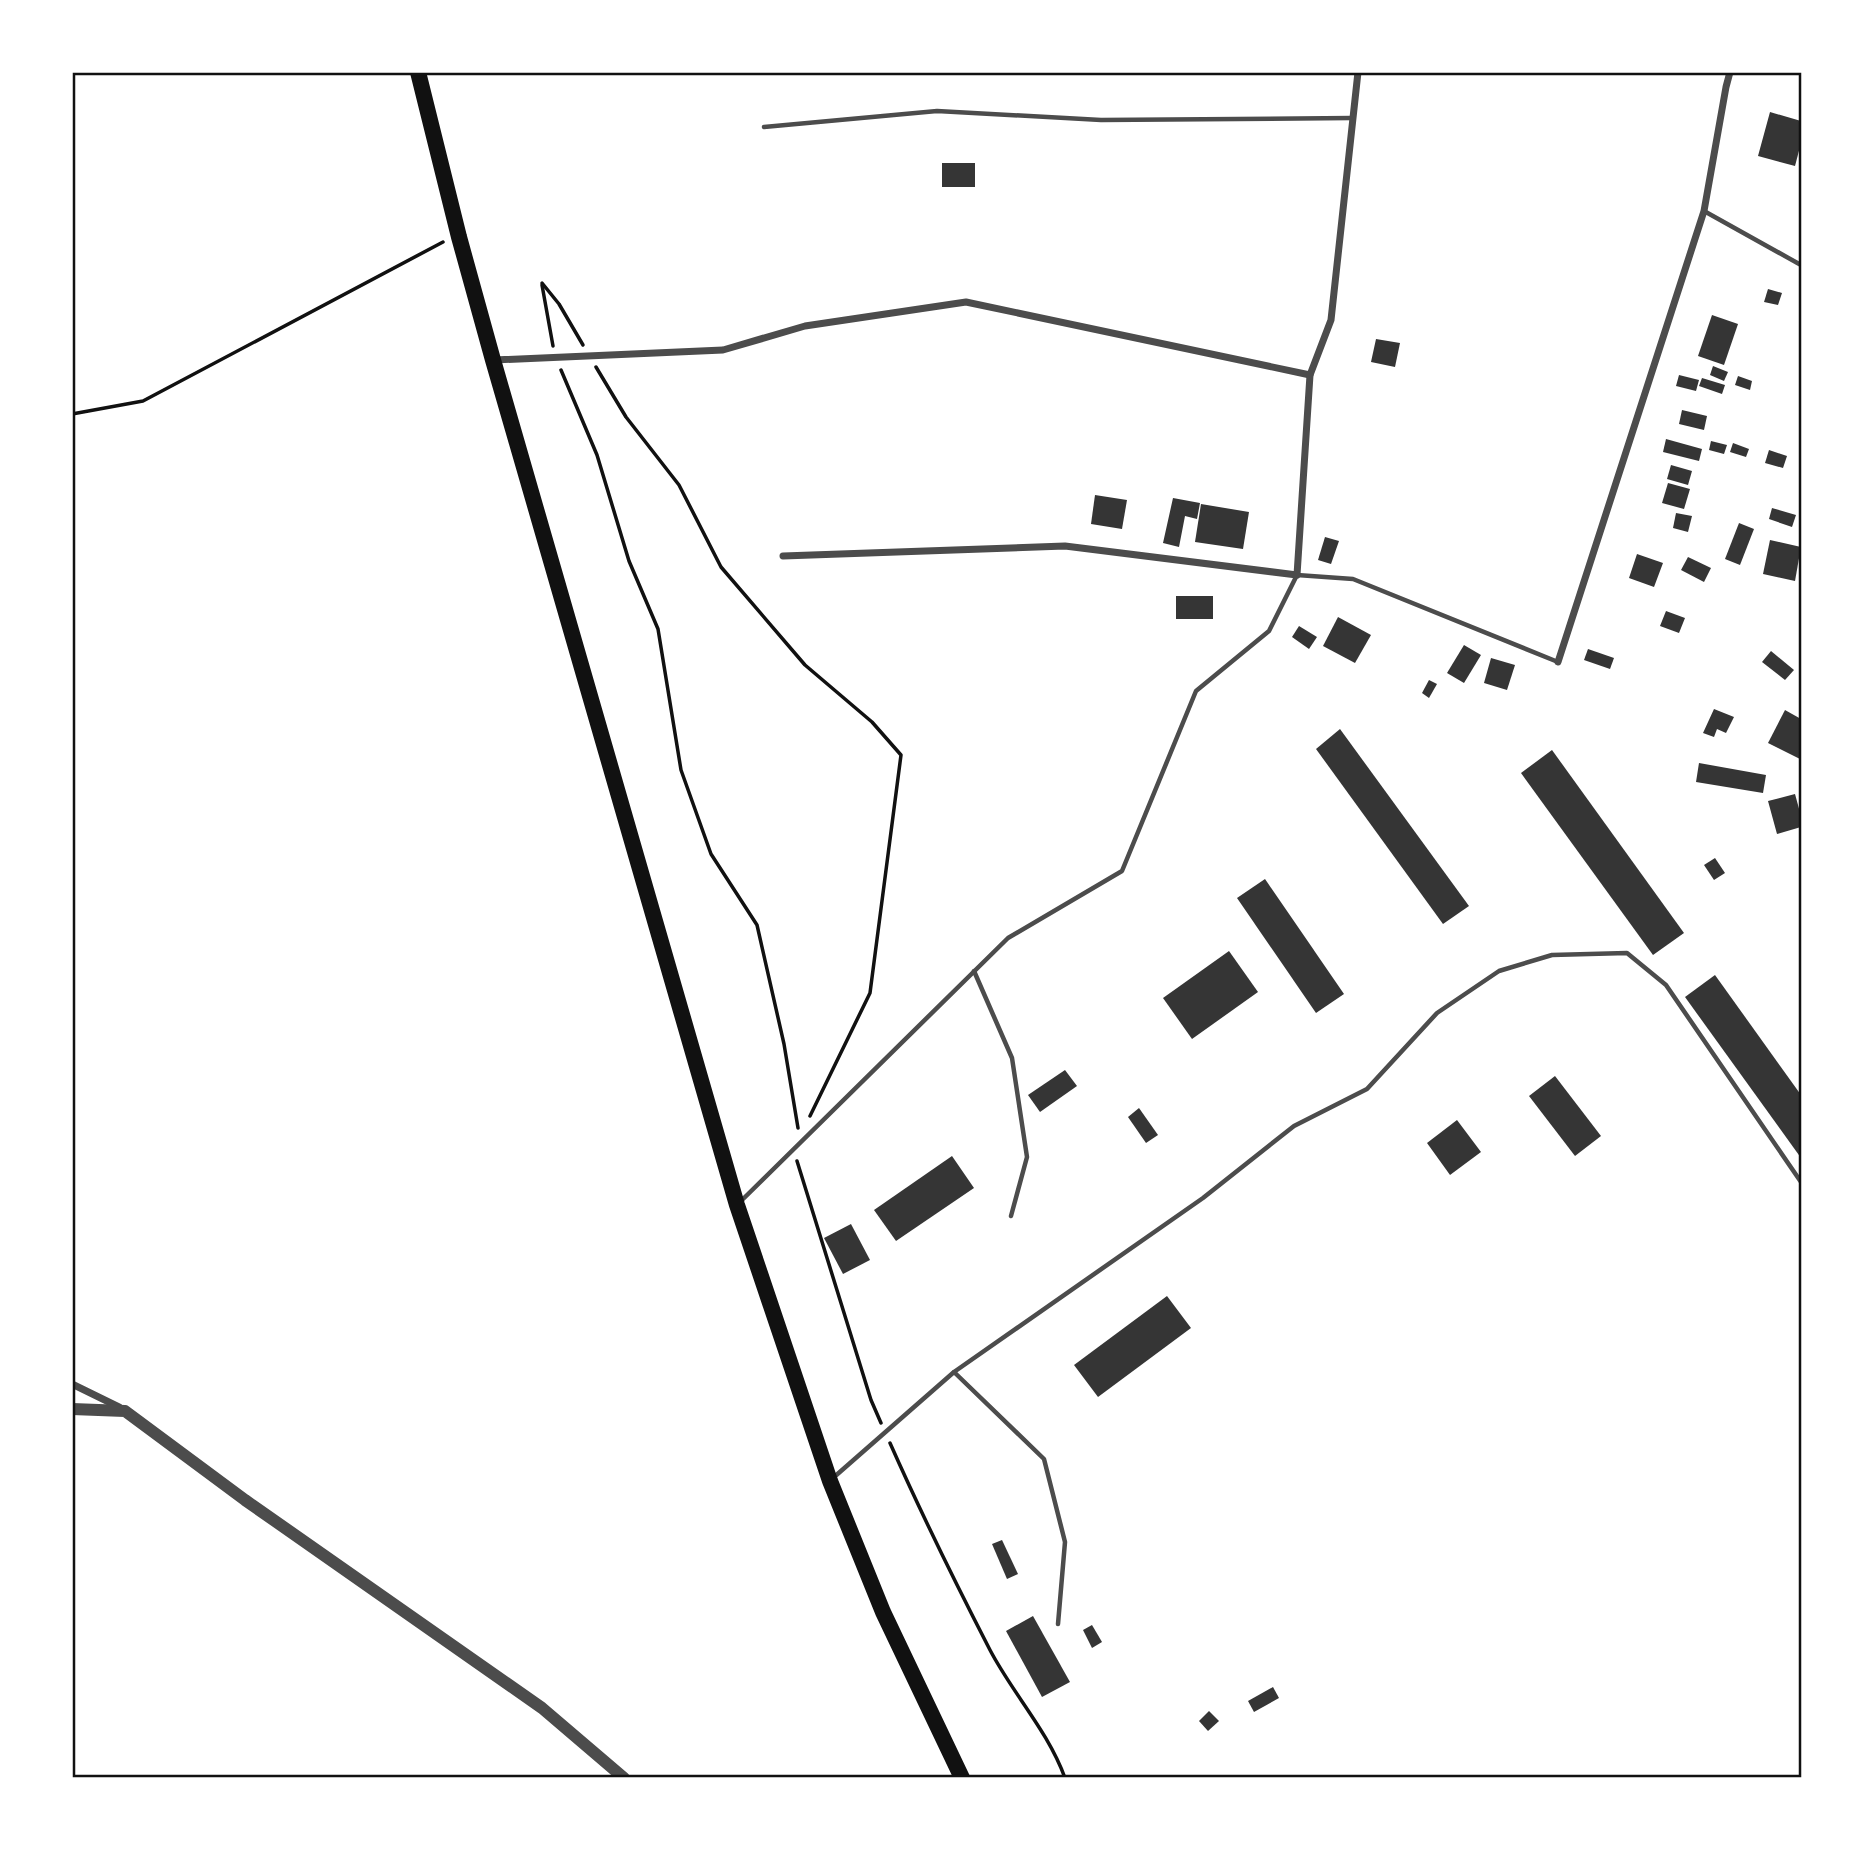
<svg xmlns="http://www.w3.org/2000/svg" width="1873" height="1850" font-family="Mulish,sans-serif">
	<rect width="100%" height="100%" fill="#fff"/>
	<!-- building -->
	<g fill="#353535">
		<polygon points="1770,112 1801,121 1801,143 1795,166 1758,156"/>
		<rect x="942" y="163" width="33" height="24"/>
		<polygon points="1768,289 1782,293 1778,305 1764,302"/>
		<polygon points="1712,315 1738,324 1724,365 1698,356"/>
		<polygon points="1376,339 1400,343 1395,367 1371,362"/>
		<polygon points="1713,366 1728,372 1724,381 1710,375"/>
		<polygon points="1679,375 1699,380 1696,391 1676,386"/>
		<polygon points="1738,376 1752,381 1750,390 1735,385"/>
		<polygon points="1702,378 1725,385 1722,394 1699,386"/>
		<polygon points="1682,410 1707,416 1704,430 1679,424"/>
		<polygon points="1666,439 1702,449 1699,461 1663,452"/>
		<polygon points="1711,441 1727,445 1724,454 1709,450"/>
		<polygon points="1733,443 1749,449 1746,457 1730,452"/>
		<polygon points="1769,450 1787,456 1783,468 1765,463"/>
		<polygon points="1671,465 1692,471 1688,485 1667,479"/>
		<polygon points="1668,483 1690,489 1684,509 1662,503"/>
		<polygon points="1095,495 1127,500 1122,529 1091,524"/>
		<polygon points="1173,498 1200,503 1197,519 1185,516 1179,547 1163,543"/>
		<polygon points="1201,504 1249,512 1243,549 1195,542"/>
		<polygon points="1772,508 1796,515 1792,527 1769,519"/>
		<polygon points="1676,513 1692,516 1688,532 1673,528"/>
		<polygon points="1739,523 1754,529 1740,565 1725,559"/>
		<polygon points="1325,537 1339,541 1331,564 1318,560"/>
		<polygon points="1770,540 1801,547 1795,581 1763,574"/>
		<polygon points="1637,554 1663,563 1654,587 1629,578"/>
		<polygon points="1688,557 1711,568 1704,582 1681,570"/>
		<rect x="1176" y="596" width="37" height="23"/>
		<polygon points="1666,611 1685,618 1679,633 1660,626"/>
		<polygon points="1338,617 1371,635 1355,663 1323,646"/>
		<polygon points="1299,626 1317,637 1309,649 1292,637"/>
		<polygon points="1464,645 1481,655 1464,683 1447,673"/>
		<polygon points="1588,649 1614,658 1610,669 1584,660"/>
		<polygon points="1771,651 1794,670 1785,680 1762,662"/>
		<polygon points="1491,658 1515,665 1507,690 1484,683"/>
		<polygon points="1429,680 1437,684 1429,698 1422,693"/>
		<polygon points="1714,709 1734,717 1726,733 1717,729 1714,737 1703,733"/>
		<polygon points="1785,710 1801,719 1800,759 1768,743"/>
		<polygon points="1340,729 1469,906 1443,924 1316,749"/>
		<polygon points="1552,750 1684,933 1653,955 1521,773"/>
		<polygon points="1699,763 1766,775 1763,793 1696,782"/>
		<polygon points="1795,794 1801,816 1801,827 1777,834 1768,801"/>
		<polygon points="1715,858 1725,873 1714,880 1704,865"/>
		<polygon points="1265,879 1344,994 1316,1013 1237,898"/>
		<polygon points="1229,951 1258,992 1192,1039 1163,998"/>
		<polygon points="1715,975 1801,1095 1801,1158 1685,997"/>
		<polygon points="1065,1070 1077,1086 1040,1112 1028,1095"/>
		<polygon points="1555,1076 1601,1136 1575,1156 1529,1096"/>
		<polygon points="1139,1108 1158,1135 1146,1143 1128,1117"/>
		<polygon points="1457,1120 1481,1152 1450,1175 1427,1143"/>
		<polygon points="952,1156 974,1188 896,1241 874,1210"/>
		<polygon points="851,1224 870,1260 843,1274 824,1238"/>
		<polygon points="1167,1296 1191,1328 1098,1397 1074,1365"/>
		<polygon points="1002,1540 1018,1574 1007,1579 992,1544"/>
		<polygon points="1033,1616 1070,1682 1042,1697 1006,1631"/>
		<polygon points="1092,1625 1102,1642 1092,1648 1083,1630"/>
		<polygon points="1273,1687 1279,1698 1254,1712 1248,1701"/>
		<polygon points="1209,1711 1219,1721 1208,1731 1199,1721"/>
	</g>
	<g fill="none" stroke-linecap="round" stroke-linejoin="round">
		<!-- path -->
		<g stroke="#111" stroke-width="3.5">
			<polyline points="542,283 559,304 583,345"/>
			<polyline points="542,285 553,346"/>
			<polyline points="596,367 626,417 679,485 721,567 805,665 872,722 901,755 870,993 810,1116"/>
			<polyline points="561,370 597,455 629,561 658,629 681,770 711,854 757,925 784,1044 798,1128"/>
			<polyline points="72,414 143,401 443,242"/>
			<polyline points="797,1161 871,1400 881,1423"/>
			<path d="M 890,1443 C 921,1513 955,1582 990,1650 C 1013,1694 1048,1731 1065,1778"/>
		</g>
		<!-- service -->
		<g stroke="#4c4c4c" stroke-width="4.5">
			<polyline points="764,127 937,111 1101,120 1352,118"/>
			<polyline points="1704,211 1801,265"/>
			<polyline points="974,971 1012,1058 1027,1157 1011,1216"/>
			<polyline points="740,1202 1008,938 1122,871 1196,691 1269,631 1297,575 1353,579 1558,662"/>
			<polyline points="954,1372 1203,1198 1294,1126 1367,1089 1437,1013 1499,971 1552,955 1627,953 1666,985 1801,1182"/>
			<polyline points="833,1478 954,1372 1044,1459 1065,1542 1058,1624"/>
		</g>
		<!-- minor -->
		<g stroke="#4c4c4c" stroke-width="7">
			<polyline points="494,360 723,350 805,326 966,302 1310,375"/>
			<polyline points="783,556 1065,546 1297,575 1310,375 1331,320 1358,72"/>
			<polyline points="1558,662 1704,211 1726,87 1730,72"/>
			<polyline points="72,1384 119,1407"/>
		</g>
		<!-- tertiary -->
		<polyline stroke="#4c4c4c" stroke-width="12" points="72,1409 125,1411 245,1500 542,1708 624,1778"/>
		<!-- primary -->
		<polyline stroke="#111" stroke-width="16" points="418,72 459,237 493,360 737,1205 830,1481 883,1612 962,1778"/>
	</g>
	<!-- border -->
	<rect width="1873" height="1850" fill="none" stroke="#ffffff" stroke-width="147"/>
	<rect x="74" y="74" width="1726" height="1702" fill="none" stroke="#111" stroke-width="2.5"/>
</svg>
